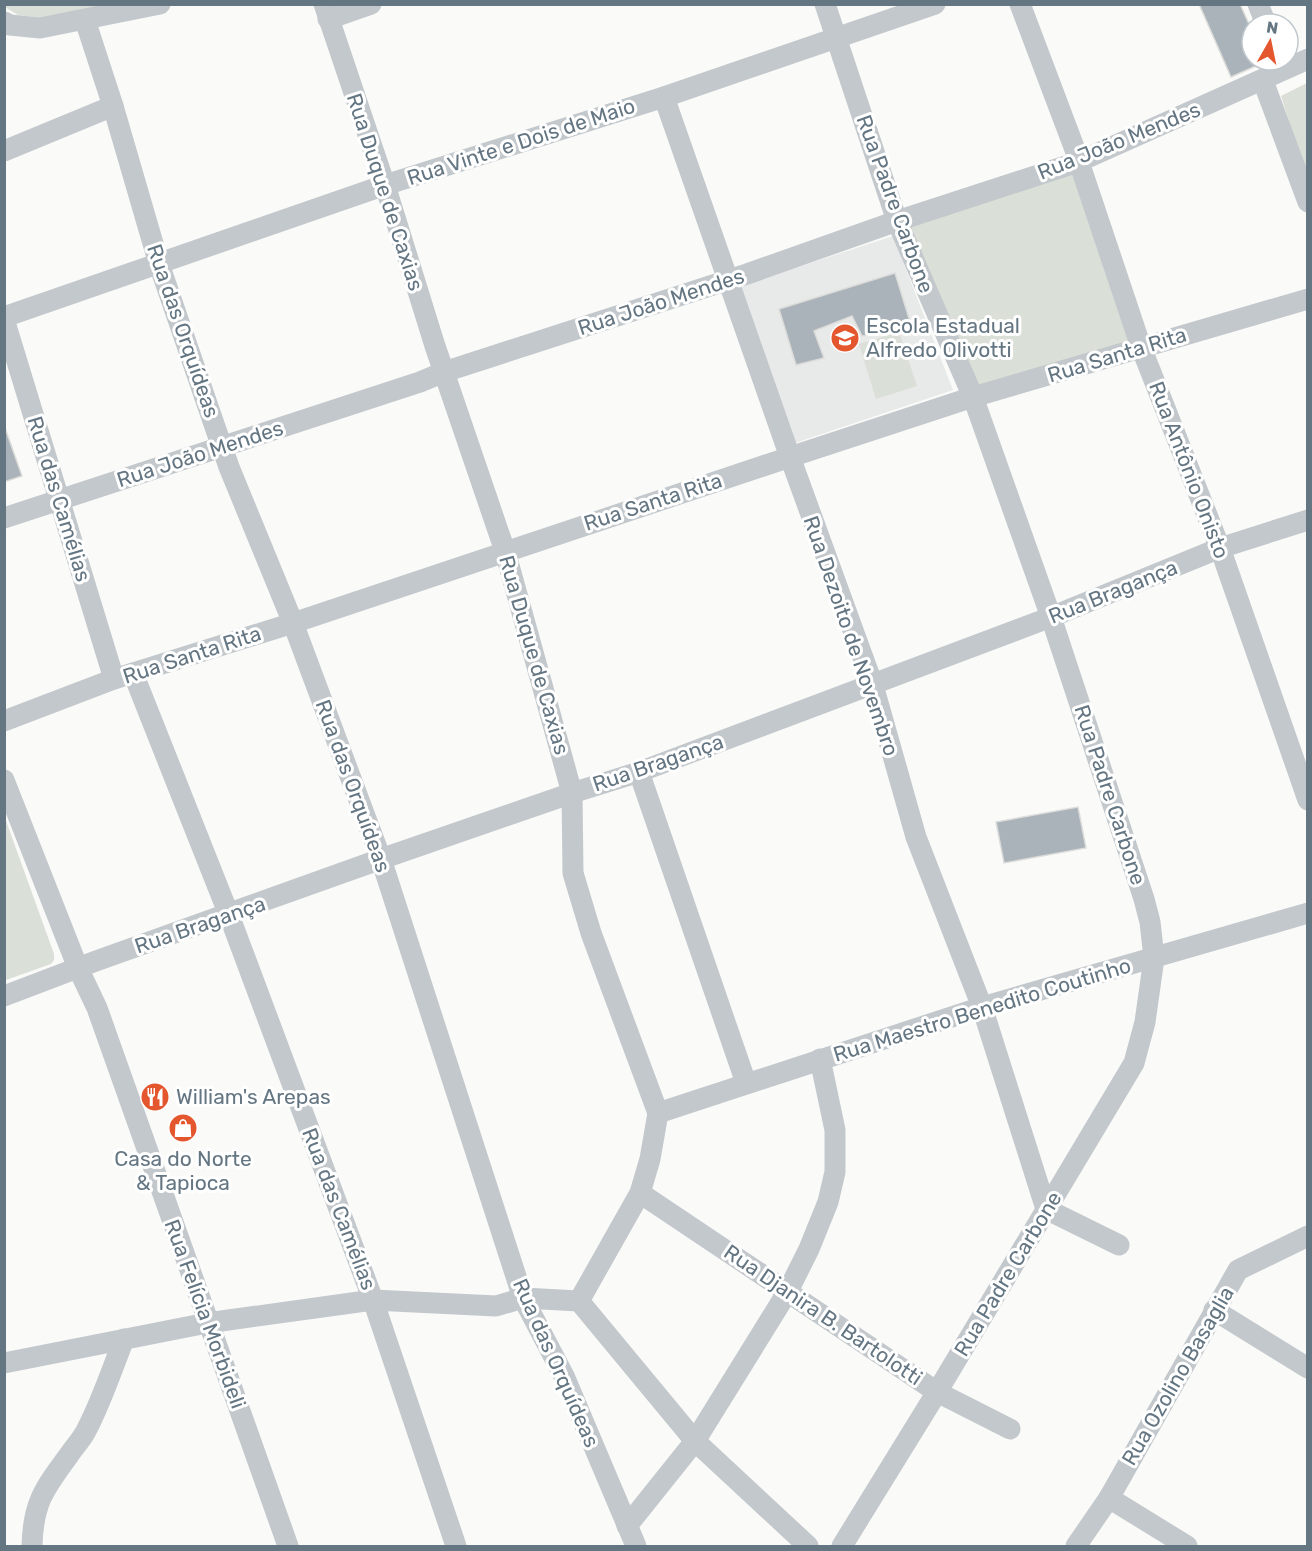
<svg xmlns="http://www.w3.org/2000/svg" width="1312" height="1551" font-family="Rubik,sans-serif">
	<rect width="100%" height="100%" fill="#fafaf8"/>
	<!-- built -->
	<polygon fill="#e8e9e9" points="893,236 953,390 795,443 740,286"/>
	<!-- green -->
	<g fill="#dadfd7">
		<polygon points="4,5 123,5 45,18 18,15 5,7"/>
		<polygon points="1307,83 1307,178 1281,96"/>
		<polygon points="1077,169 1132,343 977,391 909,223"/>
		<polygon points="899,332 917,386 876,399 859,344"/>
		<polygon points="5,818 54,954 54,960 51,964 6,980 4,979"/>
	</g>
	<!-- building -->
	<g fill="#aab3b9" stroke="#dcdcda" stroke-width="1.5">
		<polygon points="1199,4 1240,4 1252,31 1252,60 1265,60 1265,62 1231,77"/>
		<polygon points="895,273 912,328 862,336 852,316 814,331 824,358 796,365 779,309"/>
		<polygon points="4,425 22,476 4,482"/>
		<polygon points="1078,807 1086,848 1004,863 996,822"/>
	</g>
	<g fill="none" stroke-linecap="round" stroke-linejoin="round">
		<!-- minor -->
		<g stroke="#c3c8cc" stroke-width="21">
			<polyline points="324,4 385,185 435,346 505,551 572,793 573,873 591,933 658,1113 650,1159 640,1193 579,1301"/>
			<polyline points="825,4 897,221 973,397 1051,617 1144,899 1150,922 1154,958 1145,1022 1134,1063 937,1392 842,1546"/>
			<polyline points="1020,4 1074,147 1141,347 1220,548 1308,800"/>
			<polyline points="1258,4 1266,24"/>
			<polyline points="328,19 371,4"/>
			<polyline points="85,20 113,106 159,264 214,424 229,467 293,623 381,859 523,1298 565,1378 636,1546"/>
			<polyline points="4,22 10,25 40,28 160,4"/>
			<polyline points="1263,81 1308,202"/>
			<polyline points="664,97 790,457 873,685 916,837 982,1007 1046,1209 1119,1245"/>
			<polyline points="4,151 113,106"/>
			<polyline points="4,317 385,185 664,97 935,4"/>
			<polyline points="4,319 114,679"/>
			<polyline points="4,518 420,382 444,372 747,274 897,221 1078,162 1308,59"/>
			<polyline points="133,673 229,915 373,1300 456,1546"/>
			<polyline points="4,721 114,679 293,623 790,457 973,397 1308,299"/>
			<polyline points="639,772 746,1083"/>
			<polyline points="4,780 78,968 97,1008 288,1546"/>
			<polyline points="4,996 96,961 381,859 572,793 639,772 1051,617 1220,548 1308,520"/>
			<polyline points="658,1113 982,1007 1308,913"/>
			<polyline points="640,1193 937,1392 1010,1429"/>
			<polyline points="579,1301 695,1441 808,1546"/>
			<polyline points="1214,1310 1308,1368"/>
			<polyline points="4,1363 207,1323 373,1300 496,1306 523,1298 579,1301"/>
			<polyline points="1109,1498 1187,1546"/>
			<polyline points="627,1526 695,1441 788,1291 809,1249 828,1202 835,1172 835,1130 820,1059"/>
			<path d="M 32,1546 C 33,1503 44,1489 69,1455 C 75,1446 83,1438 87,1429 C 102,1400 112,1369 124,1339"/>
			<polyline points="1076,1546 1109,1498 1238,1270 1308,1236"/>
		</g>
	</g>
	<!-- icons -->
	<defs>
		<g id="school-disc" transform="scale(1.5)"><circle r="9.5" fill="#e4572e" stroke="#fff"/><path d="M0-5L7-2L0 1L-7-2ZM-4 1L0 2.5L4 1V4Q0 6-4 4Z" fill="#fff"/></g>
		<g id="restaurant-disc" transform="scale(1.5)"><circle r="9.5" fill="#e4572e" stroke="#fff"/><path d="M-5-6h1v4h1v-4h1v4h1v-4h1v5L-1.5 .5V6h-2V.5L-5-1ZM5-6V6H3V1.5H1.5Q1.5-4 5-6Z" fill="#fff"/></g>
		<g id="shop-disc" transform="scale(1.5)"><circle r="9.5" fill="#e4572e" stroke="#fff"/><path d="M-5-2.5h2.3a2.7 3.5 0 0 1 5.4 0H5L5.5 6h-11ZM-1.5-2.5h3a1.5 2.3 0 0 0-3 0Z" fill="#fff"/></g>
	</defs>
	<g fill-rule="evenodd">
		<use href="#school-disc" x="845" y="338"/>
		<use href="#restaurant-disc" x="155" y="1097"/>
		<use href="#shop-disc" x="183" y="1128"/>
	</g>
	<g text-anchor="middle" stroke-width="6" stroke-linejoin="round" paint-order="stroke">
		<!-- street labels -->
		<g font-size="21" fill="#657683" stroke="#fff">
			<text transform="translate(1119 141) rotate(-22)" y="7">Rua João Mendes</text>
			<text transform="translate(521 142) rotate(-18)" y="7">Rua Vinte e Dois de Maio</text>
			<text transform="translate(385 192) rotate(72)" y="7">Rua Duque de Caxias</text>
			<text transform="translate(895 204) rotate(70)" y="7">Rua Padre Carbone</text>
			<text transform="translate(661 302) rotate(-18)" y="7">Rua João Mendes</text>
			<text transform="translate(183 331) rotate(71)" y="7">Rua das Orquídeas</text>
			<text transform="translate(1117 355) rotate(-17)" y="7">Rua Santa Rita</text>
			<text transform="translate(200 454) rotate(-18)" y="7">Rua João Mendes</text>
			<text transform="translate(1189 470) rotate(69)" y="7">Rua Antônio Onisto</text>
			<text transform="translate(59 499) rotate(73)" y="7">Rua das Camélias</text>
			<text transform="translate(653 502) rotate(-18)" y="7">Rua Santa Rita</text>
			<text transform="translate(1113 592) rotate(-22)" y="7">Rua Bragança</text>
			<text transform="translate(851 636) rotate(71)" y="7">Rua Dezoito de Novembro</text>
			<text transform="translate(192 655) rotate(-18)" y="7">Rua Santa Rita</text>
			<text transform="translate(534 655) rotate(74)" y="7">Rua Duque de Caxias</text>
			<text transform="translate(658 763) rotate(-19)" y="7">Rua Bragança</text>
			<text transform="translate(353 786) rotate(70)" y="7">Rua das Orquídeas</text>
			<text transform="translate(1110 795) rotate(72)" y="7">Rua Padre Carbone</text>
			<text transform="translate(200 925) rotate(-19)" y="7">Rua Bragança</text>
			<text transform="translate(982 1010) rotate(-17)" y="7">Rua Maestro Benedito Coutinho</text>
			<text transform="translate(339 1209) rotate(69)" y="7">Rua das Camélias</text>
			<text transform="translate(1008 1274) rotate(-59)" y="7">Rua Padre Carbone</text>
			<text transform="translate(205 1314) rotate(70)" y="7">Rua Felícia Morbideli</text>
			<text transform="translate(823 1315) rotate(34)" y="7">Rua Djanira B. Bartolotti</text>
			<text transform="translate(556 1363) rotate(66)" y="7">Rua das Orquídeas</text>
			<text transform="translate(1178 1376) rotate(-60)" y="7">Rua Ozolino Basaglia</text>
		</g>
		<!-- poi labels -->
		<g font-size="21" fill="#657683" stroke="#fff" text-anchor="start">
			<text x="866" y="333">Escola Estadual<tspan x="866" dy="24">Alfredo Olivotti</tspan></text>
			<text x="176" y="1104">William's Arepas</text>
			<text x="183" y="1166" text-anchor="middle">Casa do Norte<tspan x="183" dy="24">&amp; Tapioca</tspan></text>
		</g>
	</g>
	<!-- border -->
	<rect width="1312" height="1551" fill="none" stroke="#657683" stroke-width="12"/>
	<!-- north arrow -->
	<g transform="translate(1270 42) rotate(9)"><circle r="28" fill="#ffffff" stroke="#c1c8cd" stroke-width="1.5"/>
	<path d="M0-4.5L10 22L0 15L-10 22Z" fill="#e4572e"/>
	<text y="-9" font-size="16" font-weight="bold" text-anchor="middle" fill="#657683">N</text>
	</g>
</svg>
